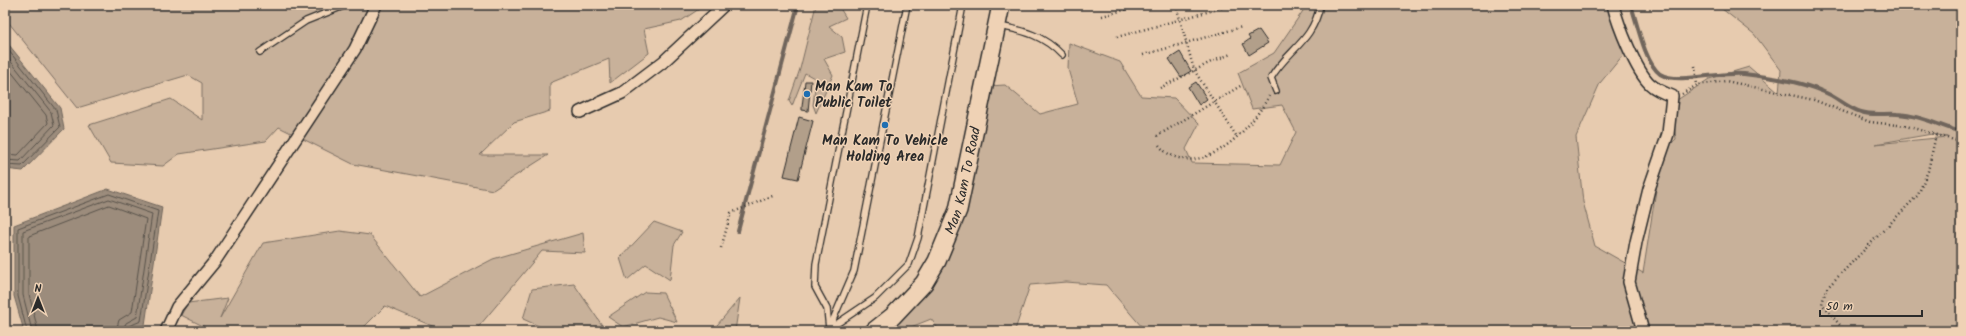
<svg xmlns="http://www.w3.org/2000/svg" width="1966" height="336" font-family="Kalam,sans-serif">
	<rect width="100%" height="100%" fill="#e7cbaf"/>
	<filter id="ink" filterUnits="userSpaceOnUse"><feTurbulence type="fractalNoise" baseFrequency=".025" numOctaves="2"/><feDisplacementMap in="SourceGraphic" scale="8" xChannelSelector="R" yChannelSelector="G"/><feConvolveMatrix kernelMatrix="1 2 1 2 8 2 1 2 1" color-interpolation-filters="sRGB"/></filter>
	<g filter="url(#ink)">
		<!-- green -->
		<g fill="#c8b19a" stroke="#7a6e62" fill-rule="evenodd">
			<polygon points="5,5 705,5 681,21 644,29 649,53 610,83 609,59 550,83 550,111 514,122 480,155 548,155 493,190 353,164 279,127 266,141 179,154 163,166 111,163 89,125 171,99 202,120 202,83 188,75 77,108 5,18"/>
			<polygon points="816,5 838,5 846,18 829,26 842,37 845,52 824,59 833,75 816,113 813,105 816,79 805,73 792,106 789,101 800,69"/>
			<path d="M 1307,5 L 1618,5 L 1628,49 L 1600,83 L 1576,137 L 1583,202 L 1595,246 L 1643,273 L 1662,152 L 1676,139 L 1671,104 L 1709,79 L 1749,67 L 1779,93 L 1781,70 L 1754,34 L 1717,5 L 1961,5 L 1961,140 L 1955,139 L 1961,141 L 1961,331 L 1144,331 L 1142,327 L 1106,285 L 1066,282 L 1030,285 L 1015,330 L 1017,331 L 940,331 L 931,319 L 901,331 L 895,321 L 943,265 L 989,86 L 1005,85 L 1040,114 L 1078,104 L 1068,69 L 1069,43 L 1120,62 L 1141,96 L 1174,98 L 1199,124 L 1186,149 L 1192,163 L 1280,165 L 1296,132 L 1282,105 L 1252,109 L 1238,73 L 1274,53 ZM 1932,134 L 1947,137 L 1875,144 Z"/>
			<polygon points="654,222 682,232 674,245 670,280 646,264 627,280 620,258"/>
			<polygon points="340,231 370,235 420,297 493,259 583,233 585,253 542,251 475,331 444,331 385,306 360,331 199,331 205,327 181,315 188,303 228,298 220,318 263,243"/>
			<polygon points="574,284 606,331 550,331 523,319 532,289"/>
			<polygon points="645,292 663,293 677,322 658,317 623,327 608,317"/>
			<polygon points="740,298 735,331 712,331"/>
		</g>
		<!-- water -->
		<g fill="#9c8c7b" stroke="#6f655b">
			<polygon points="5,40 60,108 64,129 23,171 5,169"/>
			<polygon points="108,189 162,207 145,325 125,331 24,331 14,296 14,225"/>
		</g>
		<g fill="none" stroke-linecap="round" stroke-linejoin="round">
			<!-- shore -->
			<g stroke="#58524b" stroke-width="1">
				<polyline points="5,46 56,110 60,127 22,166 5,165"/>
				<polyline points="5,54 51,112 54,125 20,161 5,160"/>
				<polyline points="5,64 46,115 48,123 18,155 5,154"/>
				<polyline points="27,331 18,296 18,228 109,194 158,211 141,321 129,326 127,331"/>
				<polyline points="32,331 23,295 23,231 109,199 152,214 137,317 126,323 122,331"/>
				<polyline points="38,331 29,294 29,236 109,205 146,219 132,312 119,320 116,331"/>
			</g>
			<!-- stream -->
			<g stroke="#6f655b" stroke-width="4">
				<path d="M 1631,5 C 1637,23 1645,63 1660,74 C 1678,85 1721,71 1744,74 C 1770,77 1799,81 1824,92 C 1837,97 1847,108 1861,112 C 1873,116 1885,113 1897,114 C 1920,115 1940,126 1961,132"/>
				<polyline points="738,231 798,5"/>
			</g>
		</g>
		<!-- building -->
		<g fill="#b29f8a" stroke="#2b2b2b">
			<polygon points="1259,30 1268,43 1249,55 1243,44 1250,39 1248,36"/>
			<polygon points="1180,52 1191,71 1181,77 1169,59"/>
			<polygon points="805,81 811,81 808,111 802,110 802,107"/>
			<polygon points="1196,82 1207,99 1199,105 1188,87"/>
			<polygon points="799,117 813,121 798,179 784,176"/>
		</g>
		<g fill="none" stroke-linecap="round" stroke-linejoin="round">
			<!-- service casing -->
			<g stroke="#2b2b2b" stroke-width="8">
				<g id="service">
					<path d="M 998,26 C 1024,30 1044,36 1062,55"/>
					<polyline points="260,52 306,21 346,5"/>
					<path d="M 1276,91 L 1271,78 C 1287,50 1313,42 1320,5"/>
					<polyline points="829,329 875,298 909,264 918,238 963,5"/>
					<polyline points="829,329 854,271 907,5"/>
					<polyline points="829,329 827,309 815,287 816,264 867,5"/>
				</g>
			</g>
			<!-- minor casing -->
			<g stroke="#2b2b2b" stroke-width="14">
				<g id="minor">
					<path d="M 1613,5 C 1618,25 1636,71 1650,84 C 1656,90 1664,93 1672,96 L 1668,134 L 1649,189 L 1636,242 L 1629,282 L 1643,331"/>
					<polyline points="580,112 622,93 663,62 724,5"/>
					<polyline points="166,331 177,307 215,261 355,49 376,5"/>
				</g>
			</g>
			<!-- primary casing -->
			<g stroke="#2b2b2b" stroke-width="20">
				<g id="primary">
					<path id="s1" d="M 874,331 L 893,316 L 924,283 L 937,261 L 958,210 L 1001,5"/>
				</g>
			</g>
			<!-- path -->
			<g stroke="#2b2b2b" stroke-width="2.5" stroke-dasharray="1 3" stroke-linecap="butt">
				<polyline points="1176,5 1194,70 1237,137"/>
				<polyline points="1102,16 1143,5"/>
				<polyline points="1117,37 1232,5"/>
				<polyline points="1143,55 1242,27"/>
				<polyline points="1695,66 1697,85"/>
				<polyline points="1160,88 1211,62 1231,54"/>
				<polyline points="1682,94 1697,85 1726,81 1814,100 1870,122 1906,126 1961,142"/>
				<polyline points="1157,136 1242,85"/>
				<path d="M 1159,145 C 1164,152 1171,156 1179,158 C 1215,168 1254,124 1269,96"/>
				<polyline points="721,248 731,213 775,195"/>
				<polyline points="1845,331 1822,304 1826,289 1918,195 1928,171 1936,135"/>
			</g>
			<!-- service -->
			<use href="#service" stroke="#efd2b5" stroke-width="5.5"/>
			<!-- minor -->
			<use href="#minor" stroke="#efd2b5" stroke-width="11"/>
			<!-- primary -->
			<use href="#primary" stroke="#efd2b5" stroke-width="17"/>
		</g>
	</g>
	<!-- markers -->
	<g fill="#1f6fb2" stroke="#efd2b5" stroke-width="1.5">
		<circle cx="807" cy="94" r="4"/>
		<circle cx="885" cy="125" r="4"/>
	</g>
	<g text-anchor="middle" stroke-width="3" stroke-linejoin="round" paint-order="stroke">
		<!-- poi labels -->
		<g font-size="14" font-weight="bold" fill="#2b2b2b" stroke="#efd2b5" text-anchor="start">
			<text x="815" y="91">Man Kam To<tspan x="815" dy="16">Public Toilet</tspan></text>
			<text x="885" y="145" text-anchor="middle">Man Kam To Vehicle<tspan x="885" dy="16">Holding Area</tspan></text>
		</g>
		<!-- street labels -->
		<g font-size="14" fill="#2b2b2b" stroke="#efd2b5">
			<text dy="5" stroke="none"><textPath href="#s1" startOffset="180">Man Kam To Road</textPath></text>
		</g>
	</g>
	<!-- margin -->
	<rect width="1966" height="336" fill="none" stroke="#efd2b5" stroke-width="20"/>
	<rect x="10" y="10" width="1946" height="316" fill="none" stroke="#2b2b2b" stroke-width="1.5" filter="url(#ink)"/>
	<!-- north arrow -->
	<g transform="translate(38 298)" stroke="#efd2b5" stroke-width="3" paint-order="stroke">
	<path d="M0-3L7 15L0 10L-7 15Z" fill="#2b2b2b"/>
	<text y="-6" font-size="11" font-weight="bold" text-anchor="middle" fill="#2b2b2b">N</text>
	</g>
	<!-- scale -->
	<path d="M1820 310v6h102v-6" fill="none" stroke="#2b2b2b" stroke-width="2"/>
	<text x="1826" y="310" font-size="12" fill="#2b2b2b" stroke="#efd2b5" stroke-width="3" paint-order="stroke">50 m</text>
</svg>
